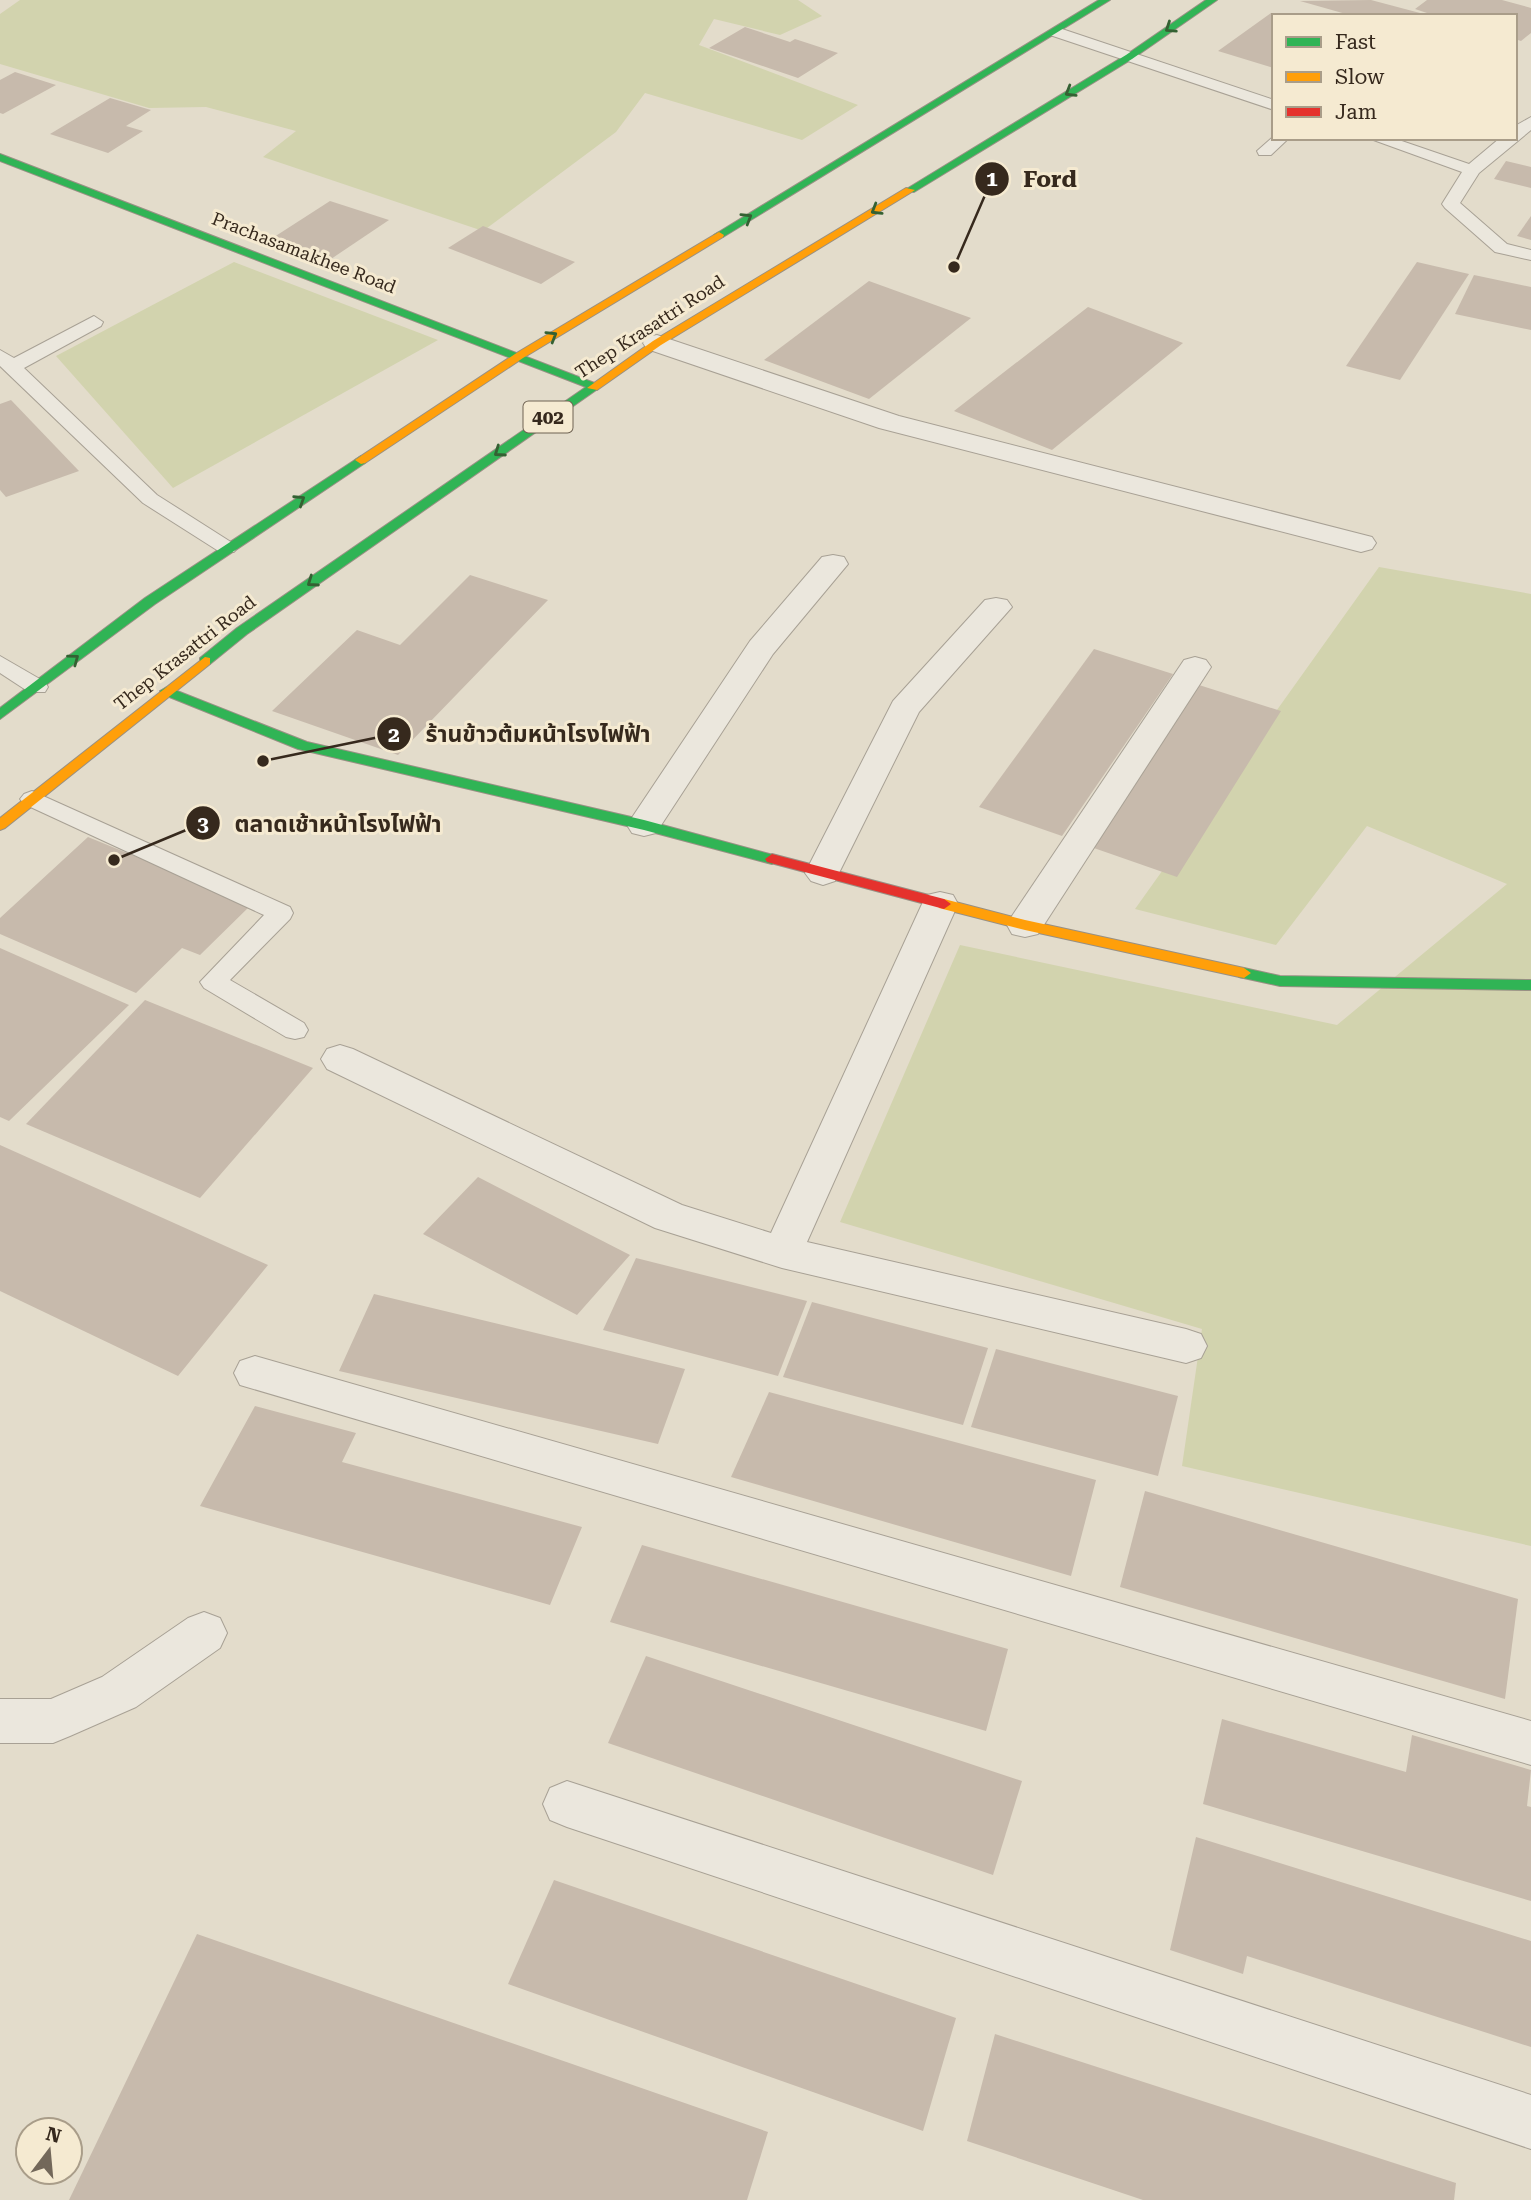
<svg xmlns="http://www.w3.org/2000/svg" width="1531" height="2200" font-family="'Roboto Serif','Noto Sans Thai',serif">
	<rect width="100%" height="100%" fill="#e3dccb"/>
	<!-- green -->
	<g fill="#d2d3ae">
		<polygon points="20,0 798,0 822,16 780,35 714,19 699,45 858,105 802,140 645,93 616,132 483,231 263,157 296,131 206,107 149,108 0,64 0,14"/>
		<polygon points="234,262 438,340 173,488 56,356"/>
		<polygon points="1379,567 1531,594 1531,1546 1182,1466 1202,1329 840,1222 960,945 1337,1025 1507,884 1367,826 1276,945 1135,909"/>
	</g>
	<!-- building -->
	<g fill="#c7baac">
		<polygon points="1371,0 1420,13 1353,16 1300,1"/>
		<polygon points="1427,0 1502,0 1531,8 1531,33 1521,41 1515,39 1515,16 1436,16 1415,9"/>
		<polygon points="1271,13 1279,15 1274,16 1274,68 1218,51"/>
		<polygon points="745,27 790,42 795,39 838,53 798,78 709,48"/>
		<polygon points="15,72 56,85 3,114 0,113 0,80"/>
		<polygon points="110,98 151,110 126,126 143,131 108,153 50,134"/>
		<polygon points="1506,161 1531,167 1531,188 1494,179"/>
		<polygon points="330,201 389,220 331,259 271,239"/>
		<polygon points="1531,216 1531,240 1517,236"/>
		<polygon points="483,226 575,262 541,284 448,248"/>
		<polygon points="1417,262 1469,274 1400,380 1346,366"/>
		<polygon points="1474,275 1531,287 1531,330 1455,314"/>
		<polygon points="869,281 971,318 869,399 764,360"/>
		<polygon points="1088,307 1183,343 1052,450 954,411"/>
		<polygon points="11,400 79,471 6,497 0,490 0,404"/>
		<polygon points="470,575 548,600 398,755 272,711 357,630 400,645"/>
		<polygon points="1094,649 1173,674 1062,836 979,807"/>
		<polygon points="1199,685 1281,711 1177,877 1091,847"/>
		<polygon points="88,837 252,904 200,955 182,948 136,993 0,934 0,918"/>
		<polygon points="0,948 129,1005 9,1121 0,1117"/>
		<polygon points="145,1000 313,1068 200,1198 26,1124"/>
		<polygon points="0,1145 268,1265 178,1376 0,1291"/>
		<polygon points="478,1177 630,1255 577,1315 423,1234"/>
		<polygon points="636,1258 807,1301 778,1376 603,1330"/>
		<polygon points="374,1294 685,1369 658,1444 339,1371"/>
		<polygon points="812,1302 988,1348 963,1425 783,1377"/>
		<polygon points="996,1349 1178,1396 1158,1476 971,1427"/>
		<polygon points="769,1392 1096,1480 1071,1576 731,1477"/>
		<polygon points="255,1406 356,1433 342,1462 582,1527 550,1605 200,1506"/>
		<polygon points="1145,1491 1518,1599 1505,1699 1120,1587"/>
		<polygon points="642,1545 1008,1649 986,1731 610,1622"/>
		<polygon points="646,1656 1022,1781 993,1875 608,1743"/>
		<polygon points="1222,1719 1406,1772 1412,1735 1531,1770 1527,1806 1531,1807 1531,1901 1203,1804"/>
		<polygon points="1196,1837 1531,1941 1531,2047 1247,1956 1243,1974 1170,1950"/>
		<polygon points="554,1880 956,2018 923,2131 508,1984"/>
		<polygon points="197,1934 768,2132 747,2200 69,2200"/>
		<polygon points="995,2034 1456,2183 1454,2200 1143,2200 967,2141"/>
	</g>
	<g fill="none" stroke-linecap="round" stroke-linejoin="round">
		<!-- lane casing -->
		<g stroke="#a8a195" stroke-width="2">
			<g id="lane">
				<polygon points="1056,27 1274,100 1274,110 1050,35 1048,32"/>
				<polygon points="1531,117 1531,130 1479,173 1460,203 1507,244 1531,250 1531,260 1495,252 1445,208 1442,204 1462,172 1368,138 1393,138 1469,164 1500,138 1515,138 1515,126"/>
				<polygon points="1274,136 1274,138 1289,138 1271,155 1259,155 1257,151"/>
				<polygon points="94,316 103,322 101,326 24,368 157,495 234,544 237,548 234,552 220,552 143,503 0,366 0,350 14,358"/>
				<polygon points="0,656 45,682 48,687 45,692 29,692 0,673"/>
				<polygon points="32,791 290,907 293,913 290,919 230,980 304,1023 308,1030 304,1037 295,1039 286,1037 204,988 200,982 264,915 24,804 20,799 24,794"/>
			</g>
		</g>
		<!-- street casing -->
		<g stroke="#a8a195" stroke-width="2">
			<g id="street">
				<polygon points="657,335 899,416 1372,537 1376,543 1372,549 1361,552 879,428 647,349 643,343 647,337"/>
				<polygon points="833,555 844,557 848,564 773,654 656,833 644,836 632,833 627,825 750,641 822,557"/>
				<polygon points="996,598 1007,600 1012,607 919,712 835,881 823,885 811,881 805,873 893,701 985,600"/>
				<polygon points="1195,657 1206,660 1211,667 1038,934 1025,937 1012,934 1007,925 1012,916 1184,660"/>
				<polygon points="940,892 953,895 958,904 807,1242 1186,1329 1201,1334 1207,1346 1201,1358 1186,1363 782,1268 655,1228 327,1069 321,1059 327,1049 340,1045 353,1049 682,1205 771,1233 922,904 927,895"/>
				<polygon points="255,1356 1531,1721 1531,1765 240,1385 234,1373 240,1361"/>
				<polygon points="204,1612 220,1618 227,1633 220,1648 136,1707 70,1736 53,1743 0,1743 0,1699 51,1699 102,1677 188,1618"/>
				<polygon points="567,1781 1531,2095 1531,2149 567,1827 550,1820 543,1804 550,1788"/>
			</g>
		</g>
		<!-- fast casing -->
		<g stroke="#989084" stroke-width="2">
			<g id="fast">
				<polygon points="1099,0 1110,0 723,237 714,235"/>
				<polygon points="1206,0 1217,0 1132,59 914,192 905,190 1126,55"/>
				<polygon points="0,154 597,384 599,388 247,634 210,664 200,664 200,658 237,628 586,387 0,161"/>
				<polygon points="361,456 367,460 365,463 155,604 0,719 0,708 145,598"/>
				<polygon points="167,687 307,742 644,820 777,856 779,859 772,864 644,830 298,749 162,694 160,691"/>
				<polygon points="1244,968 1280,976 1531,980 1531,990 1280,986 1239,977 1237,973"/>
			</g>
		</g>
		<!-- slow casing -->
		<g stroke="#989084" stroke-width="2">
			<g id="slow">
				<polygon points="906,188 915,190 661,345 597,390 587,388 653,341"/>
				<polygon points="719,232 724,235 723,237 523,358 365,463 361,464 355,460 515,354"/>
				<polygon points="205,657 210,658 210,664 5,828 0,830 0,818"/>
				<polygon points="944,899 1025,920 1244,968 1251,973 1244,978 1025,930 939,908 937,904"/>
			</g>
		</g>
		<!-- jam casing -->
		<g stroke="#989084" stroke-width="2">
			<polygon id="jam" points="772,854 944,899 951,904 944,909 767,862 765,859"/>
		</g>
		<!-- lane -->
		<use href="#lane" fill="#ebe7dd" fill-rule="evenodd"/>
		<!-- street -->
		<use href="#street" fill="#ebe7dd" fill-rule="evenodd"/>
		<!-- fast -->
		<use href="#fast" fill="#30b455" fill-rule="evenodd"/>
		<!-- slow -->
		<use href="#slow" fill="#ff9f0a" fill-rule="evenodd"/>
		<!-- jam -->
		<use href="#jam" fill="#e5322d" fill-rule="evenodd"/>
	</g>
	<!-- one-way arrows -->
	<defs><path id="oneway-chevron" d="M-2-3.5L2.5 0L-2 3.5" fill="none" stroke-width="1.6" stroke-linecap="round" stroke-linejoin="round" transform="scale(1.75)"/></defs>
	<g stroke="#346133">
		<use href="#oneway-chevron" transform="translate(1170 28) rotate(146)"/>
		<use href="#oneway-chevron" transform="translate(1070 92) rotate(149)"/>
		<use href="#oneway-chevron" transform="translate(876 210) rotate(149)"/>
		<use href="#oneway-chevron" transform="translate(747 218) rotate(-31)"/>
		<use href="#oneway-chevron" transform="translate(552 336) rotate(-31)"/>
		<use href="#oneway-chevron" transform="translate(499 452) rotate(145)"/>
		<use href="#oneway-chevron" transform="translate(300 500) rotate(-33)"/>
		<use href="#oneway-chevron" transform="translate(312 582) rotate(145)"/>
		<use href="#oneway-chevron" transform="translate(74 659) rotate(-37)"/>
	</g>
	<g text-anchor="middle" stroke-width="6" stroke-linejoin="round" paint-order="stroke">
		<!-- far-street labels -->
		<g font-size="18" fill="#36291d" stroke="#f5ead1">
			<text transform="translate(304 253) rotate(21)" y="6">Prachasamakhee Road</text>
			<text transform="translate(650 327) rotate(-33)" y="6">Thep Krasattri Road</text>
			<text transform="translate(185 653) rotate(-38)" y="6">Thep Krasattri Road</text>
		</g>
		<!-- shield labels -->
		<rect fill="#f5ead1" stroke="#6f6353" stroke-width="2" x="523.5" y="401.5" width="49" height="31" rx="5"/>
		<g font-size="19" font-weight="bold" fill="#36291d">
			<text x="548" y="424">402</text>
		</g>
	</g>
	<!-- callouts -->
	<path fill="none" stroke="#36291d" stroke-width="2.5" d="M954 267L992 179M263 761L394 734M114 860L203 823"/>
	<g fill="#36291d" stroke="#f5ead1" stroke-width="2.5">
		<circle cx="954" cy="267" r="7"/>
		<circle cx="263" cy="761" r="7"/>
		<circle cx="114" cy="860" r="7"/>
		<circle cx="992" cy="179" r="18"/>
		<circle cx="394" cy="734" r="18"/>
		<circle cx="203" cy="823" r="18"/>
	</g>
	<g font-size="21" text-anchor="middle" font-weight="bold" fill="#fff">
		<text x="992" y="186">1</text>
		<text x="394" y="742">2</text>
		<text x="203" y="831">3</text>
	</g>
	<g font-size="23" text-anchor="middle" font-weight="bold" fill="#36291d" stroke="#f5ead1" stroke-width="6" stroke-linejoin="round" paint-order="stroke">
		<text x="1050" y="187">Ford</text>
		<text x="538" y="742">ร้านข้าวต้มหน้าโรงไฟฟ้า</text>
		<text x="338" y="832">ตลาดเช้าหน้าโรงไฟฟ้า</text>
	</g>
	<!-- legend -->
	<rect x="1272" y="14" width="245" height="126" fill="#f5ead1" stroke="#a99d89" stroke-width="2"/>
	<rect x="1286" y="37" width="35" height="10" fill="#30b455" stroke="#a99d89" stroke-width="2"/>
	<text x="1335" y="49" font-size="21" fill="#36291d">Fast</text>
	<rect x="1286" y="72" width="35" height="10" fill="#ff9f0a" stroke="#a99d89" stroke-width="2"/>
	<text x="1335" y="84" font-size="21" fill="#36291d">Slow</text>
	<rect x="1286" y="107" width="35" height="10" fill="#e5322d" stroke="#a99d89" stroke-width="2"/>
	<text x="1335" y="119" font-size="21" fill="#36291d">Jam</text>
	<!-- north arrow -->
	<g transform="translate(49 2151) rotate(16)"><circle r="33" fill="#f5ead1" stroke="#a99d89" stroke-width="2"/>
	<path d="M0-5L12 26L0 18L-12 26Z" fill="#73685a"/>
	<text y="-10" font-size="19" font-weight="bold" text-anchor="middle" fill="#36291d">N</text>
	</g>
</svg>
